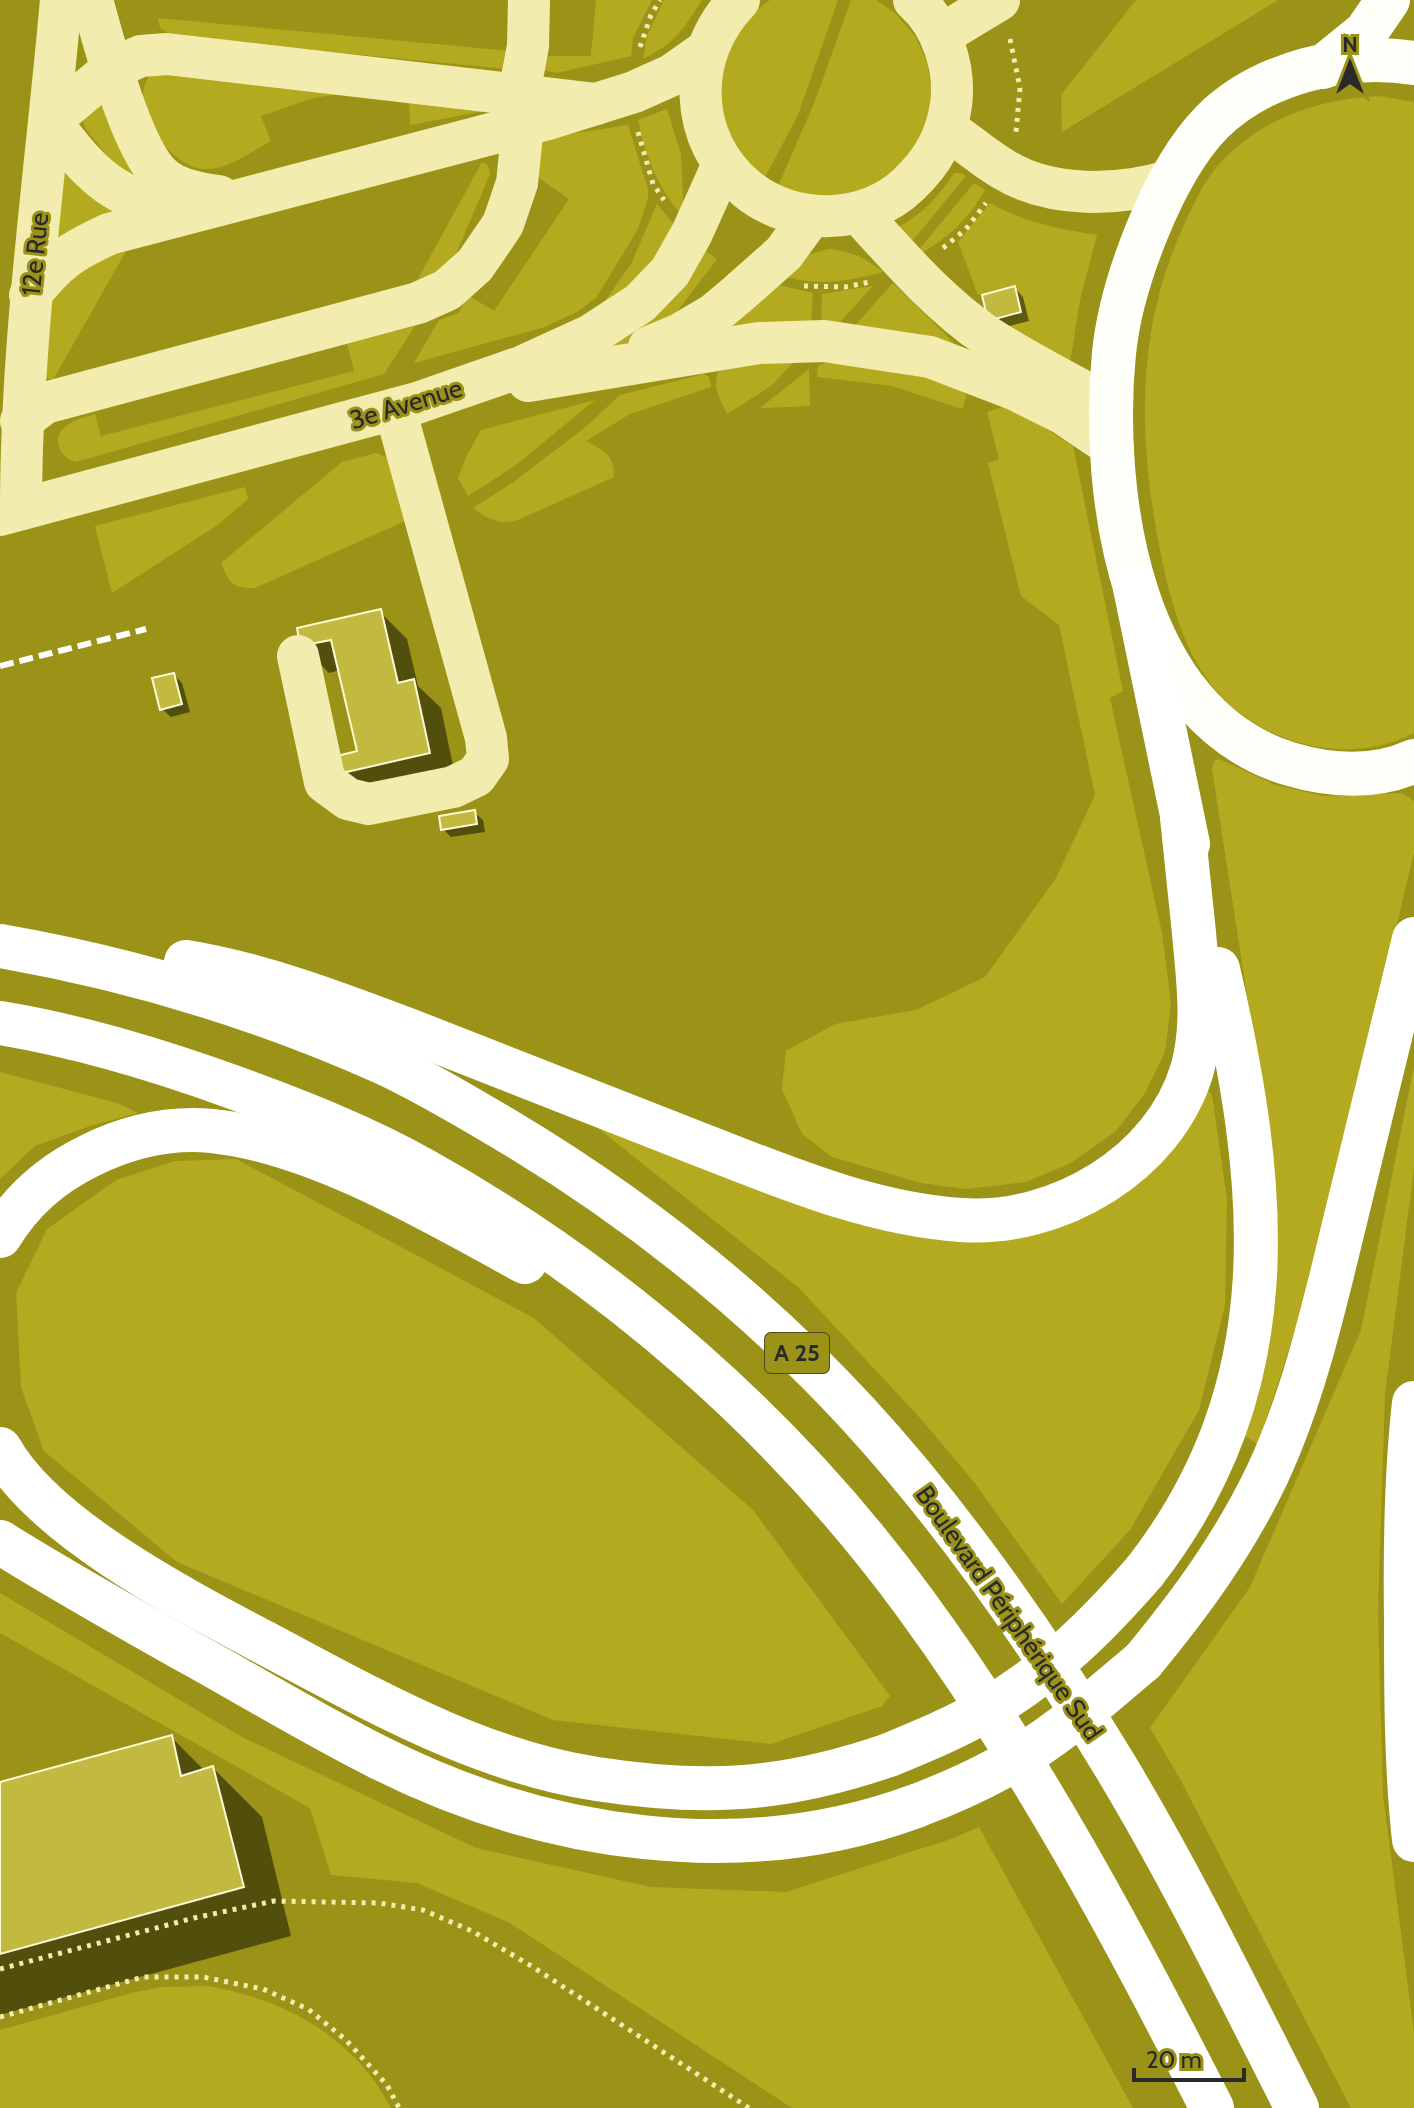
<svg xmlns="http://www.w3.org/2000/svg" width="1414" height="2108" font-family="Cabin,sans-serif">
	<rect width="100%" height="100%" fill="#9b9318"/>
	<!-- green -->
	<g fill="#b4aa20">
		<polygon points="596,0 652,0 633,38 631,56 557,73 541,70 542,56 591,56"/>
		<path d="M 664,0 L 702,0 C 681,32 678,41 643,59 L 647,36 Z"/>
		<polygon points="770,0 838,0 798,115 761,185 724,141 717,66 750,15"/>
		<polygon points="851,0 876,0 895,13 915,36 927,62 932,91 929,123 910,163 852,201 775,193 815,101"/>
		<polygon points="1136,0 1278,0 1062,132 1061,95"/>
		<polygon points="158,18 521,52 518,70 175,37 160,28"/>
		<path d="M 173,64 L 487,97 L 492,99 L 493,106 L 489,110 L 410,125 L 409,96 L 352,92 L 313,98 L 261,116 L 271,141 C 251,152 226,171 203,169 C 168,166 125,104 151,74 C 157,68 165,66 173,64 Z"/>
		<path d="M 1379,96 L 1414,102 L 1414,733 C 1343,770 1249,741 1205,676 C 1179,638 1168,589 1159,545 C 1138,435 1136,329 1184,225 C 1194,203 1205,179 1221,162 C 1264,117 1319,99 1379,96 Z"/>
		<polygon points="102,97 150,183 117,168 85,128 83,121"/>
		<path d="M 667,109 L 681,154 L 684,218 C 658,189 646,158 638,120 Z"/>
		<polygon points="628,125 648,189 648,199 638,229 596,298 577,312 545,327 414,363 439,320 459,313 467,295 494,311 569,199 535,175 529,167 544,138"/>
		<polygon points="61,160 131,212 56,240"/>
		<polygon points="482,162 488,165 490,174 456,254 440,277 413,288"/>
		<path d="M 954,173 L 961,173 L 966,176 L 905,250 L 898,227 C 923,214 939,196 954,173 Z"/>
		<path d="M 974,183 L 985,190 C 967,222 943,242 912,258 Z"/>
		<path d="M 990,203 C 1023,222 1060,229 1097,235 L 1080,300 L 1070,363 L 990,323 L 1023,313 L 1016,285 L 978,295 L 958,242 Z"/>
		<polygon points="657,204 677,228 642,275 600,308 631,264"/>
		<polygon points="130,244 53,380 45,378 51,303 66,280"/>
		<polygon points="701,248 717,259 663,330 617,347 575,358"/>
		<path d="M 829,249 C 853,252 864,257 883,272 C 847,282 813,287 778,274 C 792,259 809,254 829,249 Z"/>
		<polygon points="769,283 813,293 811,328 708,338"/>
		<polygon points="893,283 957,346 851,330"/>
		<polygon points="873,286 833,330 821,329 822,294"/>
		<path d="M 415,326 L 384,374 L 76,462 C 60,458 51,439 65,427 C 74,420 84,417 95,414 L 101,436 L 354,371 L 347,343 Z"/>
		<path d="M 768,362 L 793,363 L 771,386 L 727,414 C 721,401 711,385 719,371 Z"/>
		<path d="M 825,363 C 858,365 946,370 967,396 L 962,409 L 892,386 L 817,377 L 818,366 Z"/>
		<polygon points="809,369 810,406 760,408"/>
		<path d="M 704,374 L 709,377 L 711,387 L 630,414 L 586,441 C 603,450 614,454 614,477 L 518,520 C 499,525 489,520 473,508 L 515,481 L 588,425 L 620,395 Z"/>
		<polygon points="595,400 516,465 468,496 458,478 467,455 481,430"/>
		<polygon points="1009,405 1073,446 1123,691 1110,698 1162,933 1171,1003 1165,1052 1145,1093 1116,1131 1071,1163 1026,1182 966,1189 921,1183 832,1157 802,1134 782,1089 786,1051 835,1024 916,1010 985,977 1056,878 1095,795 1059,625 1021,596 988,463 999,459 987,412"/>
		<path d="M 376,453 L 388,458 L 412,518 L 255,588 C 232,588 230,584 221,563 L 342,462 Z"/>
		<polygon points="245,487 248,499 219,524 112,593 95,526"/>
		<polygon points="1219,759 1275,785 1323,796 1402,793 1414,801 1414,852 1356,1098 1302,1309 1258,1444 1245,1436 1258,1391 1270,1332 1277,1232 1272,1157 1212,769 1214,761"/>
		<polygon points="1414,1066 1414,1168 1385,1394 1378,1612 1383,1795 1414,2033 1414,2108 1351,2108 1179,1777 1150,1728 1250,1587 1361,1330"/>
		<polygon points="0,1072 117,1103 138,1113 90,1126 35,1146 0,1179"/>
		<polygon points="1207,1089 1212,1095 1227,1200 1225,1305 1199,1410 1130,1530 1062,1604 974,1482 920,1418 799,1288 599,1129 599,1124 987,1236"/>
		<polygon points="236,1159 534,1318 753,1510 890,1696 882,1706 771,1744 553,1720 177,1562 44,1451 21,1387 16,1293 47,1229 116,1180 175,1161"/>
		<polygon points="0,1593 242,1737 476,1848 651,1887 786,1892 954,1838 979,1827 1133,2108 792,2108 510,1923 417,1883 331,1875 310,1808 0,1633"/>
		<path d="M 209,1986 C 285,2000 353,2036 391,2108 L 0,2108 L 0,2030 L 135,1992 L 163,1987 Z"/>
	</g>
	<!-- shadow -->
	<g fill="#0007">
		<polygon points="1015,288 1023,297 1029,321 998,329 990,320"/>
		<polygon points="380,612 407,639 418,686 441,708 456,780 358,802 331,775 360,753 340,670 329,673 302,645"/>
		<polygon points="174,675 182,683 190,712 171,717 162,709"/>
		<polygon points="474,812 483,820 485,832 451,837 443,829"/>
		<polygon points="171,1737 205,1771 213,1768 262,1817 291,1936 0,2015 0,1784"/>
	</g>
	<!-- building -->
	<g fill="#c1b940" stroke="#fcf9d5" stroke-width="2">
		<polygon points="1015,286 1021,312 988,321 982,295"/>
		<polygon points="381,609 398,683 414,679 430,753 329,776 325,759 357,751 331,640 300,646 297,628"/>
		<polygon points="174,673 182,704 160,710 152,678"/>
		<polygon points="475,810 477,824 441,830 439,816"/>
		<polygon points="172,1735 181,1776 213,1766 244,1887 0,1954 0,1782"/>
	</g>
	<g fill="none" stroke-linecap="round" stroke-linejoin="round">
		<!-- path -->
		<g stroke="#f2edae" stroke-width="5" stroke-dasharray="4 6" stroke-linecap="butt">
			<polyline points="1010,39 1020,88 1016,132"/>
			<polyline points="640,47 651,15 660,0"/>
			<polyline points="638,132 653,184 664,200"/>
			<polyline points="943,248 966,229 986,203"/>
			<polyline points="804,286 845,287 870,282"/>
			<polyline points="0,1969 194,1918 274,1901 379,1903 423,1910 472,1931 533,1967 749,2108"/>
			<polyline points="0,2017 143,1977 203,1977 263,1989 308,2009 346,2040 387,2085 399,2108"/>
		</g>
		<!-- minor -->
		<g stroke="#f2edae" stroke-width="42">
			<path d="M 92,0 C 103,40 133,156 165,179 C 179,190 202,194 219,196"/>
			<path d="M 739,0 C 686,54 687,140 747,189 C 793,227 867,225 909,184 C 933,161 946,138 951,105 C 956,69 942,24 914,0"/>
			<polyline points="941,35 999,0"/>
			<polyline points="519,94 528,46 529,0"/>
			<path d="M 947,129 C 966,142 984,158 1003,169 C 1051,199 1120,196 1172,180"/>
			<path d="M 183,213 C 113,199 92,176 50,121 L 113,68 L 141,56 L 167,54 L 596,104"/>
			<path d="M 859,213 C 899,257 938,303 988,337 C 1028,363 1071,384 1112,407"/>
			<path d="M 30,295 C 57,261 70,252 109,234 L 548,119 L 634,92 L 672,75 L 706,51"/>
			<polyline points="649,347 680,334 714,314 739,293 784,253 811,216"/>
			<polyline points="528,381 759,343 824,341 930,357 1016,390 1064,414 1113,447"/>
			<polyline points="21,421 45,403 418,303 447,290 475,265 503,224 517,183 523,125"/>
			<path d="M 21,509 C 21,339 46,170 61,0"/>
			<polyline points="0,515 417,403 521,367 591,335 640,303 670,272 692,233 723,164"/>
			<polyline points="298,656 325,782 348,799 369,804 453,787 476,776 488,759 486,738 395,409"/>
		</g>
		<!-- major -->
		<g stroke="#fffff9" stroke-width="44">
			<path d="M 1414,63 C 1346,52 1261,73 1212,122 C 1163,172 1121,284 1114,353 C 1100,495 1131,716 1290,764 C 1330,776 1376,779 1414,761"/>
			<polyline points="1323,67 1366,32 1388,0"/>
		</g>
		<!-- highway -->
		<g stroke="#fff" stroke-width="44">
			<polyline points="1135,588 1188,844"/>
			<path d="M 0,946 C 132,969 261,1008 384,1063 C 425,1082 465,1106 504,1129 C 635,1207 755,1302 859,1415 C 957,1522 1042,1645 1117,1769 C 1183,1879 1239,1994 1297,2108"/>
			<path d="M 186,962 C 265,975 342,1005 416,1033 C 512,1070 608,1108 704,1146 C 787,1178 871,1214 961,1220 C 1057,1227 1164,1164 1192,1070 C 1205,1025 1198,979 1194,933 C 1190,895 1186,856 1182,817"/>
			<path d="M 0,1023 C 79,1036 155,1059 230,1086 C 296,1110 363,1136 425,1171 C 615,1277 785,1426 914,1602 C 1030,1760 1123,1933 1212,2108"/>
			<path d="M 0,1236 C 21,1201 52,1174 89,1156 C 127,1137 169,1127 212,1131 C 316,1142 433,1212 525,1262"/>
			<path d="M 1414,1403 C 1406,1474 1405,1547 1406,1618 C 1406,1692 1406,1766 1414,1840"/>
			<path d="M 0,1449 C 45,1529 186,1601 267,1644 C 371,1699 478,1761 597,1779 C 706,1796 784,1791 889,1755"/>
			<path d="M 0,1542 C 72,1587 146,1628 219,1669 C 272,1699 324,1730 378,1757 C 542,1840 740,1871 916,1806"/>
			<path d="M 1145,1571 C 1290,1384 1268,1186 1218,969"/>
			<path d="M 1143,1661 C 1191,1603 1234,1544 1267,1475 C 1304,1396 1324,1307 1345,1221 C 1368,1127 1391,1033 1414,939"/>
		</g>
		<!-- rail -->
		<polyline stroke="#fff" stroke-width="6" stroke-dasharray="14 6" stroke-linecap="butt" points="0,666 146,629"/>
		<!-- highway-bridge -->
		<g stroke="#fff" stroke-width="44">
			<path d="M 889,1755 C 923,1741 957,1727 989,1708 C 1050,1673 1099,1624 1145,1571"/>
			<path d="M 916,1806 C 945,1795 973,1783 1000,1768 C 1053,1740 1098,1699 1143,1661"/>
		</g>
	</g>
	<g text-anchor="middle" stroke-width="6" stroke-linejoin="round" paint-order="stroke">
		<!-- shield labels -->
		<rect fill="#9b9318" stroke="#4b4924" stroke-width="2" x="765" y="1333" width="64" height="40" rx="6"/>
		<g font-size="24" font-weight="bold" fill="#292929">
			<text x="797" y="1361">A 25</text>
		</g>
		<!-- street labels -->
		<g font-size="26" fill="#292929" stroke="#9b9318">
			<text transform="translate(35 254) rotate(-84)" y="9">12e Rue</text>
			<text transform="translate(406 404) rotate(-17)" y="9">3e Avenue</text>
			<text transform="translate(1009 1613) rotate(55)" y="9">Boulevard Périphérique Sud</text>
		</g>
	</g>
	<!-- north arrow -->
	<g transform="translate(1350 64)" stroke="#9b9318" stroke-width="6" paint-order="stroke">
	<path d="M0-6L14 30L0 20L-14 30Z" fill="#292929"/>
	<text y="-12" font-size="22" font-weight="bold" text-anchor="middle" fill="#292929">N</text>
	</g>
	<!-- scale -->
	<path d="M1134 2068v12h110v-12" fill="none" stroke="#292929" stroke-width="4"/>
	<text x="1146" y="2068" font-size="24" fill="#292929" stroke="#9b9318" stroke-width="6" paint-order="stroke">20 m</text>
</svg>
